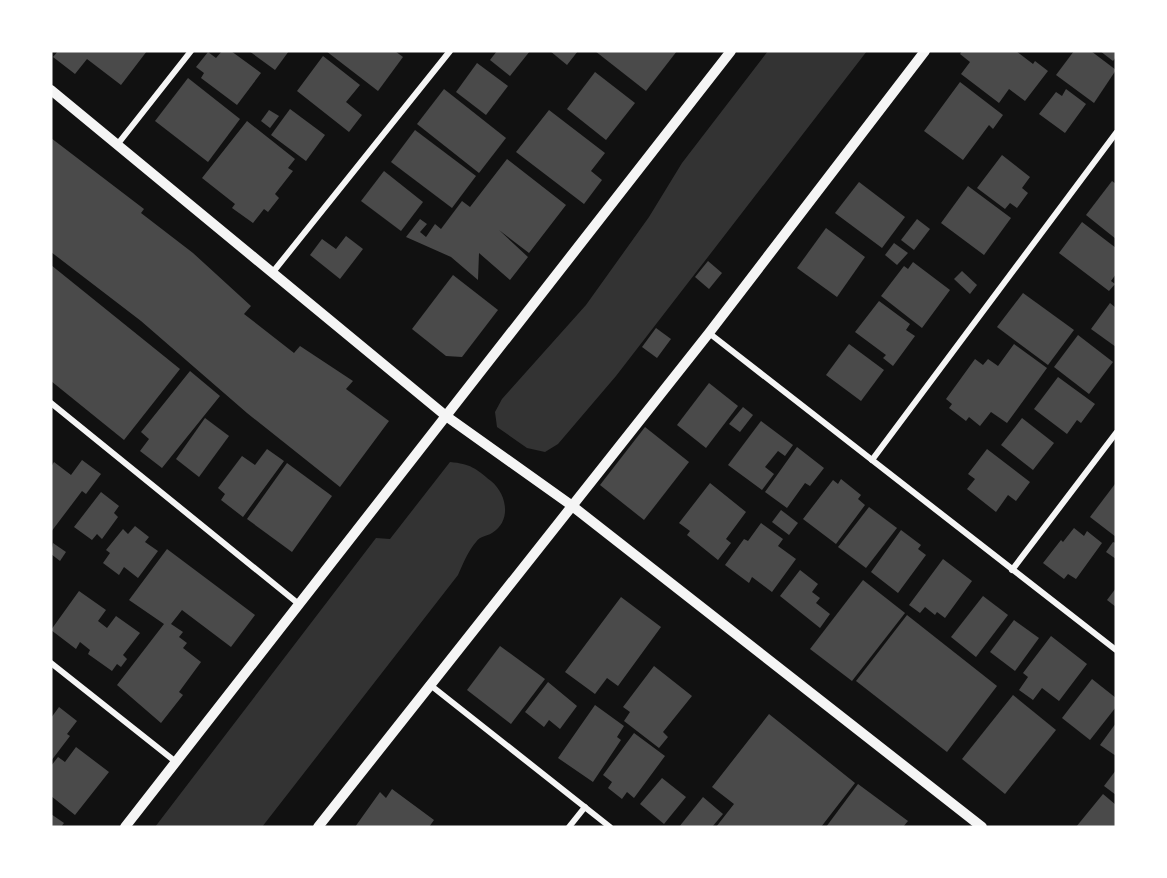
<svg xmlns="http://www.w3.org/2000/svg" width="1167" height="878" font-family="Cabin,sans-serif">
	<rect width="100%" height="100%" fill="#111"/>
	<!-- water -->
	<g fill="#333">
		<polygon points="768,51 867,51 616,376 558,444 545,452 527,448 497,427 495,412 502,399 586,305 649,217 682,163"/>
		<path d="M 450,462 C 471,464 475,468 491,481 C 507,494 512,521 492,533 C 486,537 481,535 476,542 C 468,551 463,564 458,575 L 262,827 L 155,827 L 376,538 L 390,539 Z"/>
	</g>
	<!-- building -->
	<g fill="#4a4a4a">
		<polygon points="58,51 147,51 121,85 87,59 75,74 53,57"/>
		<polygon points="222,51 231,51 261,73 237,105 201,78 204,73 196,67 208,52 216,58"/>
		<polygon points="249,51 289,51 275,70"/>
		<polygon points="326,51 395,51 403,57 378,91"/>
		<polygon points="497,51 530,51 510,76 490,60"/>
		<polygon points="550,51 578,51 567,65"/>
		<polygon points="595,51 677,51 646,91"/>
		<polygon points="962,51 1016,51 1033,64 1035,61 1048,71 1025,101 1009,89 999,103 961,74 970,62 960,54"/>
		<polygon points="1074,51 1091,51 1116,70 1094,103 1056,75"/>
		<polygon points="1100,51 1116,51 1116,57 1113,61"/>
		<polygon points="323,56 360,85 346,102 362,115 349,132 297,91"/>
		<polygon points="477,63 508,86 486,115 456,92"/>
		<polygon points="595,72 635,103 606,140 567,109"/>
		<polygon points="188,78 240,119 208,162 155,121"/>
		<polygon points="960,82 1003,115 993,129 989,125 963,160 924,131"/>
		<polygon points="444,89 506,138 479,173 417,124"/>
		<polygon points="1066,89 1086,104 1065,133 1039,114 1056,92 1062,96"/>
		<polygon points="290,109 325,135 306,161 271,135"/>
		<polygon points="269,110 279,116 270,128 261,121"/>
		<polygon points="549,110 605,153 591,171 602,180 584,204 516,152"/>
		<polygon points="247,121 295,159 288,168 293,171 275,194 279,198 268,212 264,209 253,223 232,208 235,204 202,178"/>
		<polygon points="415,130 476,176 452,208 391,162"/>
		<polygon points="51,138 144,209 141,213 193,253 251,306 244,314 294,353 300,346 353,381 346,389 389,421 340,487 247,413 141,321 51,252"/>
		<polygon points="1002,155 1030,177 1022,188 1028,193 1017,208 1010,203 1005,209 977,188"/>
		<polygon points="507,159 566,205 529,253 499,230 528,257 510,280 479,253 478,280 451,257 406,237 420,219 427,224 420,232 426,237 435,224 441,229 462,201 470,207"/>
		<polygon points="384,171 423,202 401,231 361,201"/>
		<polygon points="1112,181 1116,184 1116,239 1086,215"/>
		<polygon points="859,182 905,217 882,248 835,213"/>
		<polygon points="968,186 1011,218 984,255 941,223"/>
		<polygon points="917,219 930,229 914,250 901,240"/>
		<polygon points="1082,222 1116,248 1116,274 1111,281 1115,284 1109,291 1059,253"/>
		<polygon points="826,228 865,257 837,297 797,268"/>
		<polygon points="346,236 363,249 340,279 310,255 322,239 336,249"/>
		<polygon points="894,243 908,253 897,265 885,255"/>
		<polygon points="708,261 722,273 709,289 695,277"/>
		<polygon points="913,262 950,290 922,328 881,296 904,266 908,269"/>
		<polygon points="51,265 180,369 124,440 51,381"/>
		<polygon points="962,271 977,285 970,294 954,279"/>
		<polygon points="453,275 498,310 462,357 446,356 412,329"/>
		<polygon points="1023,293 1074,330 1048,365 997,327"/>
		<polygon points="879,301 910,324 906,330 915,336 893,366 883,358 886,355 855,332"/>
		<polygon points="1110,303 1116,308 1116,347 1091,329"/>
		<polygon points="656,328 671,339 657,358 642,347"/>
		<polygon points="1078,335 1113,362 1089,394 1054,367"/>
		<polygon points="849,344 884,370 861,401 826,375"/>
		<polygon points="1014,344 1047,368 1007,423 991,412 980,426 969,417 966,421 949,408 952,404 946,399 975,359 983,365 988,359 998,366"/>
		<polygon points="190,371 220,396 162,468 140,451 149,439 141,432"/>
		<polygon points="1058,377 1095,404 1081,423 1077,420 1067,434 1034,409"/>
		<polygon points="709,383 738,406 706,448 677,425"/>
		<polygon points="743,407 753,415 740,432 729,424"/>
		<polygon points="205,418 229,436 199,477 176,459"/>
		<polygon points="1022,418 1054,443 1033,470 1001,445"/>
		<polygon points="761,421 793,445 785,456 778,451 765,467 774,474 762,490 728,465"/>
		<polygon points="645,427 689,462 644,520 600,485"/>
		<polygon points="797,447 824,468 810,486 805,483 787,508 765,492"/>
		<polygon points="267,449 284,461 243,517 221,500 225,494 218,488 242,456 255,465"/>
		<polygon points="987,449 1030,482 1016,501 1008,495 996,512 967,489 975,479 968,474"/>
		<polygon points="82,460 101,474 86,494 82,491 51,532 51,467 54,462 71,475"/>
		<polygon points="287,463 332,496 292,552 247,519"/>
		<polygon points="841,479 861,495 858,499 865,505 836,544 803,519 833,480 838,484"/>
		<polygon points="710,483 746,512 726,539 731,543 718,560 687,535 690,531 679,523"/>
		<polygon points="1115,484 1116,485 1116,537 1090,517"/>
		<polygon points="101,492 119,506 114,513 118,517 102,539 97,534 92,540 74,527"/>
		<polygon points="869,507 897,528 866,568 838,547"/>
		<polygon points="781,510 798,523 789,535 772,522"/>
		<polygon points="761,523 783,539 778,546 796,559 772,592 752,577 749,583 725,565 744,539 748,541"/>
		<polygon points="135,526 149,537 145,542 158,551 138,578 124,567 119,575 103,563 110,553 106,550 123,529 128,534"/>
		<polygon points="1074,528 1084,536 1087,531 1102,543 1076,579 1068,574 1064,579 1043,563 1061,540 1063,542"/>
		<polygon points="901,530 921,545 918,549 926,555 898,593 871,572"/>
		<polygon points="1113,542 1116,543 1116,559 1106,552"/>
		<polygon points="53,543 66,552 60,561 51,554"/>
		<polygon points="167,549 255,615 231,647 182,610 171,624 183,632 179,637 187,643 183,648 201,662 179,692 183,695 161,723 117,685 164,624 129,600"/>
		<polygon points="943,559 972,581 945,618 937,612 935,615 925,607 920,613 909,605"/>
		<polygon points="800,570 818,584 812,592 820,598 816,603 830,614 820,628 780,596"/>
		<polygon points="863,580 905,613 852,681 810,649"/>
		<polygon points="1116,588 1116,607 1107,600"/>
		<polygon points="79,591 106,610 98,621 107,628 116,616 140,633 123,655 127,659 121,667 117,664 112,671 88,654 90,650 80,642 76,649 51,630"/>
		<polygon points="983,596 1008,615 976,657 951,637"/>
		<polygon points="621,597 661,627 618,686 607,678 595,694 565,672"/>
		<polygon points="907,615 997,686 947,752 856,681"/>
		<polygon points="1014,620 1039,638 1015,671 990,652"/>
		<polygon points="1051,636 1087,664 1059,701 1042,688 1033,700 1019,690 1028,677 1023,673"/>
		<polygon points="500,646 545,679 511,724 467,690"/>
		<polygon points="654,666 692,696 663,732 668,737 659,748 624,721 630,712 623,707"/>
		<polygon points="1092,679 1116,698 1116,707 1090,740 1062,718"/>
		<polygon points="548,682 577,706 560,729 549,720 544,727 525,712"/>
		<polygon points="1013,695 1056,730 1005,794 962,759"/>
		<polygon points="595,705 624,726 617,737 621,740 593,782 558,758"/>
		<polygon points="59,707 77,721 67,734 70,736 51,761 51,718"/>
		<polygon points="769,714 855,783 821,827 716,827 734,804 712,787"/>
		<polygon points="1116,723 1116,756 1100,745"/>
		<polygon points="634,733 665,756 634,798 627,792 622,799 608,788 612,782 603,775"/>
		<polygon points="76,747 109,772 75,815 51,796 51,766 58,757 65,762"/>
		<polygon points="1116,770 1116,795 1104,786"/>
		<polygon points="662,778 686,797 664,824 640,804"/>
		<polygon points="858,784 908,821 903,827 826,827"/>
		<polygon points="392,789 434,820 429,827 355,827 380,792 386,798"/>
		<polygon points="1103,794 1116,805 1116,827 1076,827"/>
		<polygon points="703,797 723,814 712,827 679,827"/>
		<polygon points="51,814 64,823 61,827 51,827"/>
	</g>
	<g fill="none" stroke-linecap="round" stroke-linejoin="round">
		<!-- minor -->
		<g stroke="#f5f5f5" stroke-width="6">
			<polyline points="117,145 191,51"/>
			<polyline points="273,272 450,51"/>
			<polyline points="709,333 1116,650"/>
			<polyline points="51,403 300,605"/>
			<polyline points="872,460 1116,133"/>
			<polyline points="1012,570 1116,433"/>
			<polyline points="51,663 176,762"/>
			<polyline points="429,684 610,827"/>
			<polyline points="569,827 585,807"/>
		</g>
		<!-- tertiary -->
		<g stroke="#f5f5f5" stroke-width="10">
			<polyline points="51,90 446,416 571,505 982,827"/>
			<polyline points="125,827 731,51"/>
			<polyline points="318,827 709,333 925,51"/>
		</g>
	</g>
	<!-- border -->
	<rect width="1167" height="878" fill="none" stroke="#ffffff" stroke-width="105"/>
</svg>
